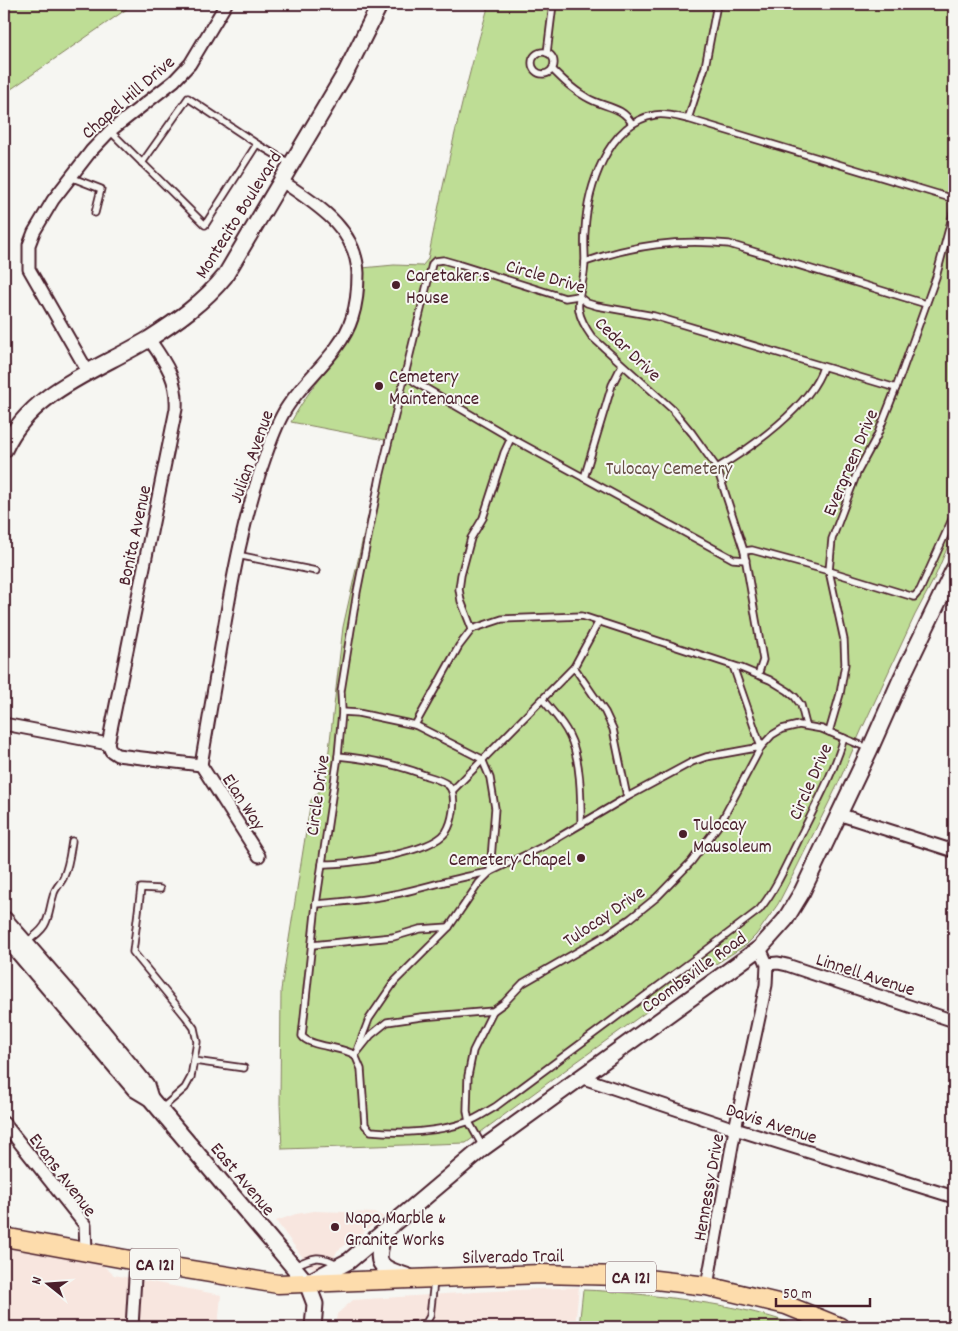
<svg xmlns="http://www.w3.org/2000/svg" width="958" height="1331" font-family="Dekko,sans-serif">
	<rect width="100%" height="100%" fill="#f6f6f2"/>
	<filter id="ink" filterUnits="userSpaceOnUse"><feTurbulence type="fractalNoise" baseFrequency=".02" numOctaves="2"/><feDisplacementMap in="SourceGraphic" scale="10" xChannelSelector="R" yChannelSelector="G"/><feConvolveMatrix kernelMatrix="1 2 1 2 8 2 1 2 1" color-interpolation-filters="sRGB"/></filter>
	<g filter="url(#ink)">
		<!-- built -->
		<g fill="#f8e6df">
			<polygon points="314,1211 376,1213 384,1217 337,1251 334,1258 325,1267 316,1269 309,1266 276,1221 296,1214"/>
			<polygon points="4,1237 86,1251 114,1275 221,1295 218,1327 4,1327"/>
			<polygon points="579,1287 575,1327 335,1327 337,1314 353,1300 475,1292"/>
		</g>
		<!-- green -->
		<g fill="#bedd95" stroke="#847e60">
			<polygon points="4,4 134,4 4,94"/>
			<path d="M 489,4 L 954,4 L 954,532 L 934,579 L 915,615 L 861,731 L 837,786 L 796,869 L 778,904 L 756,935 L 746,945 L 695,977 L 575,1063 L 466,1143 L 282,1149 L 280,1104 L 281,990 L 311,800 L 325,785 L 343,627 L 385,440 L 291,422 C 304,398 321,376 338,355 C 346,343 355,333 359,318 C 363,302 362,285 362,268 L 394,265 L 422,266 L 428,259 C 445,173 464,88 489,4 Z"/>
			<path d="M 583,1290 C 616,1291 647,1295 680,1299 C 722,1305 760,1311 800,1327 L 579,1327 Z"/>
		</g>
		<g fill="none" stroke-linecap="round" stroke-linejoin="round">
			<!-- lane casing -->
			<g stroke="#4a1f2b" stroke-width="9">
				<g id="lane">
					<circle cx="543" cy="63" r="11"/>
					<polyline points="547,53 553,4"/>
					<path d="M 553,70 C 563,80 573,90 586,97 C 603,108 622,105 632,124"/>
					<polyline points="688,119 705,67 717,4"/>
					<polyline points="110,131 205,225 257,144"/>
					<polyline points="142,163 188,98 257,144 291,164"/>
					<polyline points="70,177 101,189 95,213"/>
					<path d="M 585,262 C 634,245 677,239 729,244 L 926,304"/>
					<polyline points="405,374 415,382 511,438 733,559 746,560"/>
					<path d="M 717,468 C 751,448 811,406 823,367"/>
					<polyline points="584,478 612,385 622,365"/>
					<polyline points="744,551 752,550 829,571 914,597 920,590 954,515"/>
					<polyline points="237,555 316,571"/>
					<polyline points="472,629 461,601 459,589 461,575 471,538 483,518 504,453 511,438"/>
					<polyline points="574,667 605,712 613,729 627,797"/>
					<path d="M 758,675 L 763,660 L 744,551 L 717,468 L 692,433 L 672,409 L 592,337 C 567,302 584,297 585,261 C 585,251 584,241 585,231 C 587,190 607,123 655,115 C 666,113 678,117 688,119 L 954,199"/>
					<path d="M 543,700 C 552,711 563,722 569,735 C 581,758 581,798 581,824"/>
					<polyline points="342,712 358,713 415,725 482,759"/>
					<polyline points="415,725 459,646 472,629 502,619 582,616 741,668 770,680 788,691 795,697 801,705 806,725"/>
					<polyline points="829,732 840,694 845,664 844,640 829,571 832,539 857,473 877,436 896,388 936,277 954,210"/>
					<path d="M 844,738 C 833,775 814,808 797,843 C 786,865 775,891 759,910 L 696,958 L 495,1107 C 486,1112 477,1119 467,1122 C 438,1132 402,1134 371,1131 L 365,1125 L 361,1069 L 355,1055 C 341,1046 309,1047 302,1036 L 316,904 L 338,756 L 342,712 L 341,691 L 357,592 L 380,477 L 432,264 L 435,261 L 443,260 L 457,264 L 565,298 L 578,296 L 587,303 L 597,306 L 654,316 L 896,388"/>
					<polyline points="482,759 490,778 495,808 490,872"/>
					<polyline points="452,791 574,667 599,621"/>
					<path d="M 322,864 C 347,865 431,853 446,832 C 450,826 452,818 453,811 C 454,803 455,791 448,785 C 443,781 434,778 427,776 C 398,764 369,759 338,756"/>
					<polyline points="160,889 141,888 133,952 186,1017 194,1028 197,1042 191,1077 185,1088 160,1110"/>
					<path d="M 316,904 C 344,902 372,899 400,893 C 430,886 459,877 490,872"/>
					<path d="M 26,942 C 52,925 46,919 54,893 C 56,887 62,882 64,876 C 69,865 70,853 72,841"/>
					<polyline points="312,945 393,937 420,929 449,927"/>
					<polyline points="358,1048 369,1019 395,981 449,927 479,883 490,872 544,846 627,797 692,762 706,757 761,747 733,666"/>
					<polyline points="355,1055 371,1035 387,1022 421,1017 493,1011 504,1003 523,983 605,936 631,918 657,897 691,862 721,822 761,747 772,735 782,729 799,725 822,729 870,749"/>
					<polyline points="194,1061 244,1068"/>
					<polyline points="483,1147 469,1122 467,1111 468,1076 473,1051 493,1011"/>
					<path d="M 294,1266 C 313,1257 320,1254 339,1265"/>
					<polyline points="409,1325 426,1323 430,1316 434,1281"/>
					<polyline points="313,1326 327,1327"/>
					<polyline points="342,1327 397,1325"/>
				</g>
			</g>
			<!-- street casing -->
			<g stroke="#4a1f2b" stroke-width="15">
				<g id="street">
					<polyline points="88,372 29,269 29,245 34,232 53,200 91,151 110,131 174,81 190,64 226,4"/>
					<polyline points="4,724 108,744 111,751 117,755 201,765"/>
					<path d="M 108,744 L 176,409 C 178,379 165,362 149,339"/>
					<path d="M 201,765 C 209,718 217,671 225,623 C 234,571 243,523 260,472 C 267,452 273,431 284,412 C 302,380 341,354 352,318 C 357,303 358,288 358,273 C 356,227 315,204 282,181"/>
					<polyline points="201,765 259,856"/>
					<polyline points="838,814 954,851"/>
					<polyline points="767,964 778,963 787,965 954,1021"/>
					<polyline points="580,1077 735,1129 954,1197"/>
					<polyline points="4,1123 85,1225 86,1251"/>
					<polyline points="707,1286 735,1129 766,985 767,964 760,948"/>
					<polyline points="132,1327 136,1261"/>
				</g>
			</g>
			<!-- secondary casing -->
			<g stroke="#4a1f2b" stroke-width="19">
				<g id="secondary">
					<path d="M 4,450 C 30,391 98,370 149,339 C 177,321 204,302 225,276 L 346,72 L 380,4"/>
					<polyline points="4,919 101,1030 146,1085 150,1098"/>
					<polyline points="4,935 135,1089 150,1098 307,1283 315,1304 313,1327"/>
					<path d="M 385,1231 C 374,1265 377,1267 409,1277"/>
					<polyline points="309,1282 349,1261 483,1148 760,948 785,920 802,892 870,749 901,679 954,569"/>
				</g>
			</g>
			<!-- primary casing -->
			<g stroke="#4a1f2b" stroke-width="21">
				<polyline id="primary" points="4,1237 136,1261 278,1284 541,1274 621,1276 707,1286 786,1305 840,1327"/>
			</g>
			<!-- lane -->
			<use href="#lane" stroke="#f6f6f2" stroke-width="5.5"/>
			<!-- street -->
			<use href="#street" stroke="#f6f6f2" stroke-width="11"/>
			<!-- secondary -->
			<use href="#secondary" stroke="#f6f6f2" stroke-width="15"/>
			<!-- primary -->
			<use href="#primary" stroke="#fddcac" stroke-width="18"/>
		</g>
	</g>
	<!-- markers -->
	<g fill="#4a1f2b" stroke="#f6f6f2" stroke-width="2">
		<circle cx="396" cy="285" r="5"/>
		<circle cx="379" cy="386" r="5"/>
		<circle cx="683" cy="834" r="5"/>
		<circle cx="581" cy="858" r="5"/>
		<circle cx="335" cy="1227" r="5"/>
	</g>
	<g text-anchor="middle" stroke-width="4" stroke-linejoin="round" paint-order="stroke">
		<!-- shield labels -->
		<g fill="#f6f6f2" stroke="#7e6067" stroke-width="1">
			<rect x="130" y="1248.5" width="50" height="31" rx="4"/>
			<rect x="606" y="1261.5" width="50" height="31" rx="4"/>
		</g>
		<g font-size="18" font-weight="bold" fill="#4a1f2b">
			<text x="155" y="1270">CA 121</text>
			<text x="631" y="1283">CA 121</text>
		</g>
		<!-- street labels -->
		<g font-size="19" fill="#4a1f2b" stroke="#f6f6f2">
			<text transform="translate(127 96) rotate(-41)" y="7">Chapel Hill Drive</text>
			<text transform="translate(237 214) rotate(-58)" y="7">Montecito Boulevard</text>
			<text transform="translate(546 275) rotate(16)" y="7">Circle Drive</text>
			<text transform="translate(629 348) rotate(44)" y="7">Cedar Drive</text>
			<text transform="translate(250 456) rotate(-70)" y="7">Julian Avenue</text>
			<text transform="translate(849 462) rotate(-67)" y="7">Evergreen Drive</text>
			<text transform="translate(133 535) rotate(-78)" y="7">Bonita Avenue</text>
			<text transform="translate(809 781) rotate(-66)" y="7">Circle Drive</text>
			<text transform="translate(316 795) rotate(-82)" y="7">Circle Drive</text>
			<text transform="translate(245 801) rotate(57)" y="7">Elan Way</text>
			<text transform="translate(603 915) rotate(-34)" y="7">Tulocay Drive</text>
			<text transform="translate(693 971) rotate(-36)" y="7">Coombsville Road</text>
			<text transform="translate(866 973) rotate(18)" y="7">Linnell Avenue</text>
			<text transform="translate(772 1122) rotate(18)" y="7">Davis Avenue</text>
			<text transform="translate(64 1174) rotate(53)" y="7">Evans Avenue</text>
			<text transform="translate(244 1178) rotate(50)" y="7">East Avenue</text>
			<text transform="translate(707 1187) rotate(-80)" y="7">Hennessy Drive</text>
			<text transform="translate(513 1255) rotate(-1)" y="7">Silverado Trail</text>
		</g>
		<!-- poi labels -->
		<g font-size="19" fill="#4a1f2b" stroke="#f6f6f2" text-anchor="start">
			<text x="406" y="281">Caretaker.s<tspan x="406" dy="22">House</tspan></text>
			<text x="389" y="382">Cemetery<tspan x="389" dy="22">Maintenance</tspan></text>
			<text x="693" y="830">Tulocay<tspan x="693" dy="22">Mausoleum</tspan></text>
			<text x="571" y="865" text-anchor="end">Cemetery Chapel</text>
			<text x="345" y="1223">Napa Marble &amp;<tspan x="345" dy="22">Granite Works</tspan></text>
		</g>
		<!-- park labels -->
		<g font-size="19" fill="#674e46" stroke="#f6f6f2">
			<text x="669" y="474">Tulocay Cemetery</text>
		</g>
	</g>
	<!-- margin -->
	<rect width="958" height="1331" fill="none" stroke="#f6f6f2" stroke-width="20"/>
	<rect x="10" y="10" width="938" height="1311" fill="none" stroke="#4a1f2b" stroke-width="2" filter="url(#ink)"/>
	<!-- north arrow -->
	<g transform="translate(48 1284) rotate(287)" stroke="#f6f6f2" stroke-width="4" paint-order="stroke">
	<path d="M0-4L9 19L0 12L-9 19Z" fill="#4a1f2b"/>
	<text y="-8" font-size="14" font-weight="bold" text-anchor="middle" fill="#4a1f2b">N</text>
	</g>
	<!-- scale -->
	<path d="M776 1298v8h94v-8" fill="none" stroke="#4a1f2b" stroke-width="2.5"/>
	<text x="783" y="1298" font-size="15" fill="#4a1f2b" stroke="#f6f6f2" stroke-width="4" paint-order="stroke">50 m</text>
</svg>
